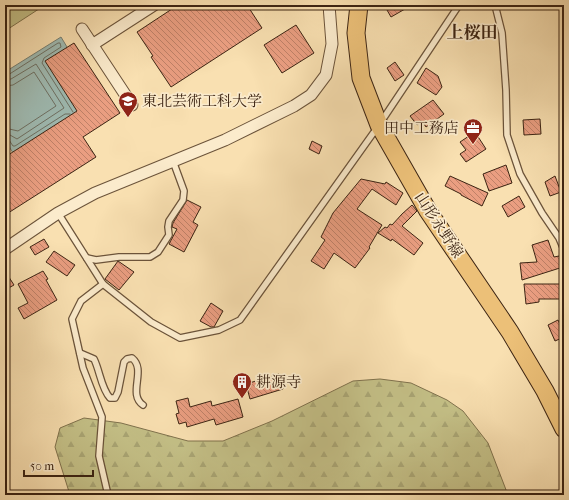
<svg xmlns="http://www.w3.org/2000/svg" width="569" height="500" font-family="'IM FELL French Canon','Noto Serif JP',serif">
	<defs>
		<pattern id="forest-firs" width="22" height="20" patternUnits="userSpaceOnUse"><rect width="22" height="20" fill="#c4c087"/><path d="M5 1l3.5 6h-7zM16 11l3.5 6h-7z" fill="#a9a574"/></pattern>
		<pattern id="building-back-hatch" width="6" height="6" patternUnits="userSpaceOnUse"><rect width="6" height="6" fill="#ea9e81"/><path d="M-1 5l2 2M0 0l6 6M5-1l2 2" fill="none" stroke="#bf8168"/></pattern>
	</defs>
	<rect width="100%" height="100%" fill="#f9e0b1"/>
	<filter id="stains"><feTurbulence type="fractalNoise" baseFrequency=".005" numOctaves="4"/><feColorMatrix values="0 0 0 0 .2 0 0 0 0 .09 0 0 0 0 .02 0 0 0 .5 -.17"/></filter>
	<radialGradient id="worn" r=".72"><stop offset=".6" stop-color="#630" stop-opacity="0"/><stop offset="1" stop-color="#630" stop-opacity=".3"/></radialGradient>
	<!-- grass -->
	<polygon fill="#c4c087" stroke="#80724d" points="5,5 45,5 5,31"/>
	<!-- forest -->
	<polygon fill="url(#forest-firs)" stroke="#80724d" points="380,379 411,383 447,400 463,411 488,443 508,495 70,495 55,447 60,428 84,418 121,423 188,441 223,441 272,421 353,381"/>
	<!-- water -->
	<polygon fill="#9fbbb3" stroke="#777f73" points="61,37 67,47 85,123 13,153 5,140 5,72"/>
	<g fill="none" stroke-linecap="round" stroke-linejoin="round">
		<!-- shore -->
		<g stroke="#6e7063" stroke-width="1">
			<polyline points="5,75 8,75 58,43 60,43 61,47 44,58 42,63 73,112"/>
			<polyline points="5,80 11,79 36,64 64,108 17,139 10,135 5,134"/>
			<polyline points="5,86 13,85 34,72 56,106 18,131 5,128"/>
			<polyline points="5,139 9,140 13,146 15,146 65,114 70,114"/>
		</g>
	</g>
	<!-- building -->
	<g fill="url(#building-back-hatch)" stroke="#3c2413">
		<polygon points="178,5 247,5 262,28 171,87 151,57 153,56 137,32"/>
		<polygon points="387,5 412,5 391,17 387,10"/>
		<polygon points="296,25 314,53 282,73 264,45"/>
		<polygon points="74,43 120,113 83,137 96,157 5,215 5,157 77,111 45,61"/>
		<polygon points="395,62 404,75 395,81 387,68"/>
		<polygon points="426,68 438,76 442,87 436,95 417,83"/>
		<polygon points="433,100 444,114 426,127 422,121 417,125 410,116"/>
		<polygon points="540,119 541,134 524,135 523,120"/>
		<polygon points="475,132 486,149 466,162 460,154 466,150 460,142"/>
		<polygon points="312,141 322,146 319,154 309,149"/>
		<polygon points="506,165 512,183 489,191 483,174"/>
		<polygon points="450,176 488,193 482,206 461,195 461,194 445,186"/>
		<polygon points="555,176 561,192 550,196 545,182"/>
		<polygon points="361,179 385,184 386,182 403,193 396,205 372,189 357,209 382,225 369,247 370,248 355,268 334,253 324,269 311,261 325,240 321,237 333,213"/>
		<polygon points="519,196 525,207 508,217 502,206"/>
		<polygon points="187,200 201,207 193,222 198,225 184,252 169,244 177,229 172,227 173,223"/>
		<polygon points="412,205 417,211 402,226 423,243 414,255 392,239 391,241 378,233 385,227 387,228 390,224 392,225 402,214"/>
		<polygon points="44,239 49,247 35,255 30,247"/>
		<polygon points="548,240 554,257 559,256 563,267 522,280 520,263 537,262 532,245"/>
		<polygon points="54,251 75,265 67,276 46,262"/>
		<polygon points="118,261 134,272 119,290 105,279"/>
		<polygon points="5,271 14,285 5,290"/>
		<polygon points="43,271 48,279 46,280 57,300 24,319 18,308 28,303 18,284"/>
		<polygon points="524,284 561,284 561,299 539,299 539,302 526,304"/>
		<polygon points="211,303 223,311 214,327 211,327 200,321"/>
		<polygon points="558,320 564,333 564,337 555,341 548,325"/>
		<polygon points="279,374 283,389 250,399 246,384"/>
		<polygon points="188,398 190,407 211,401 212,406 238,399 243,417 216,425 214,419 187,427 186,422 179,424 176,414 179,413 176,401"/>
	</g>
	<g fill="none" stroke-linecap="round" stroke-linejoin="round">
		<!-- service casing -->
		<g stroke="#6b533a" stroke-width="8">
			<g id="service">
				<polyline points="495,5 502,33 506,90 507,135 520,174 542,213 559,238 564,250"/>
				<polyline points="58,213 103,284 151,322 180,338 219,330 240,320 379,125 459,5"/>
				<polyline points="87,258 96,260 119,257 150,257 158,252 169,235 168,227 169,221 183,200 184,191 173,161"/>
				<polyline points="103,284 81,301 72,319 83,368 102,417 99,456 108,495"/>
				<path d="M 80,353 L 94,359 C 100,371 101,388 110,398 L 115,398 L 118,392 L 124,362 L 127,359 L 132,358 C 147,370 127,394 143,405"/>
			</g>
		</g>
		<!-- minor casing -->
		<g stroke="#6b533a" stroke-width="13">
			<g id="minor">
				<polyline points="82,29 132,105"/>
				<polyline points="92,45 154,5"/>
				<polyline points="5,249 58,213 95,193 225,140 294,106 311,95 326,75 332,44 329,5"/>
			</g>
		</g>
		<!-- primary casing -->
		<g stroke="#3c2413" stroke-width="19">
			<polyline id="primary" points="359,5 356,33 361,78 379,125 428,211 510,332 545,391 564,429"/>
		</g>
		<!-- service -->
		<use href="#service" stroke="#fbebcc" stroke-width="5.5"/>
		<!-- minor -->
		<use href="#minor" stroke="#fbebcc" stroke-width="11"/>
		<!-- primary -->
		<use href="#primary" stroke="#ecc078" stroke-width="17"/>
	</g>
	<!-- icons -->
	<defs>
		<g id="school-pin" transform="scale(1)"><path d="M0 17L-7.5 6A9.5 9.5 0 1 1 7.5 6Z" fill="#8f2418" stroke="#fbebcc"/><path d="M0-5L7-2L0 1L-7-2ZM-4 1L0 2.5L4 1V4Q0 6-4 4Z" fill="#fff"/></g>
		<g id="office-pin" transform="scale(1)"><path d="M0 17L-7.5 6A9.5 9.5 0 1 1 7.5 6Z" fill="#8f2418" stroke="#fbebcc"/><path d="M-6-3h4V-5.5h4V-3h4V5H-6ZM-1-4.5V-3h2v-1.5ZM-6 0V1H6V0Z" fill="#fff"/></g>
		<g id="building-pin" transform="scale(1)"><path d="M0 17L-7.5 6A9.5 9.5 0 1 1 7.5 6Z" fill="#8f2418" stroke="#fbebcc"/><path d="M-4-6H4V6H1V3H-1V6H-4ZM-2.5-4.3h1.7v1.8h-1.7ZM.8-4.3h1.7v1.8H.8ZM-2.5-1h1.7V.8h-1.7ZM.8-1h1.7V.8H.8Z" fill="#fff"/></g>
	</defs>
	<g fill-rule="evenodd">
		<use href="#school-pin" x="128" y="101"/>
		<use href="#office-pin" x="473" y="128"/>
		<use href="#building-pin" x="242" y="382"/>
	</g>
	<g text-anchor="middle" stroke-width="3.5" stroke-linejoin="round" paint-order="stroke">
		<!-- poi labels -->
		<g font-size="15" fill="#3c2413" stroke="#fbebcc" text-anchor="start">
			<text x="142" y="106">東北芸術工科大学</text>
			<text x="459" y="133" text-anchor="end">田中工務店</text>
			<text x="256" y="387">耕源寺</text>
		</g>
		<!-- street labels -->
		<g font-size="15" fill="#3c2413" stroke="#fbebcc">
			<text transform="translate(439 225) rotate(57)" y="5">山形永野線</text>
		</g>
		<!-- quarter labels -->
		<g font-size="17" font-weight="bold" fill="#3c2413" stroke="#fbebcc">
			<text x="472" y="38">上桜田</text>
		</g>
	</g>
	<!-- margin -->
	<rect width="569" height="500" fill="none" stroke="#f9e0b1" stroke-width="20"/>
	<rect x="6" y="6" width="557" height="488" fill="none" stroke="#3c2413" stroke-width="2"/>
	<rect x="10" y="10" width="549" height="480" fill="none" stroke="#3c2413"/>
	<!-- scale -->
	<path d="M24 470v6h69v-6" fill="none" stroke="#3c2413" stroke-width="2"/>
	<text x="30" y="470" font-size="12" fill="#3c2413" stroke="#fbebcc" stroke-width="3" paint-order="stroke">50 m</text>
	<rect width="100%" height="100%" filter="url(#stains)"/>
	<rect width="100%" height="100%" fill="url(#worn)"/>
</svg>
